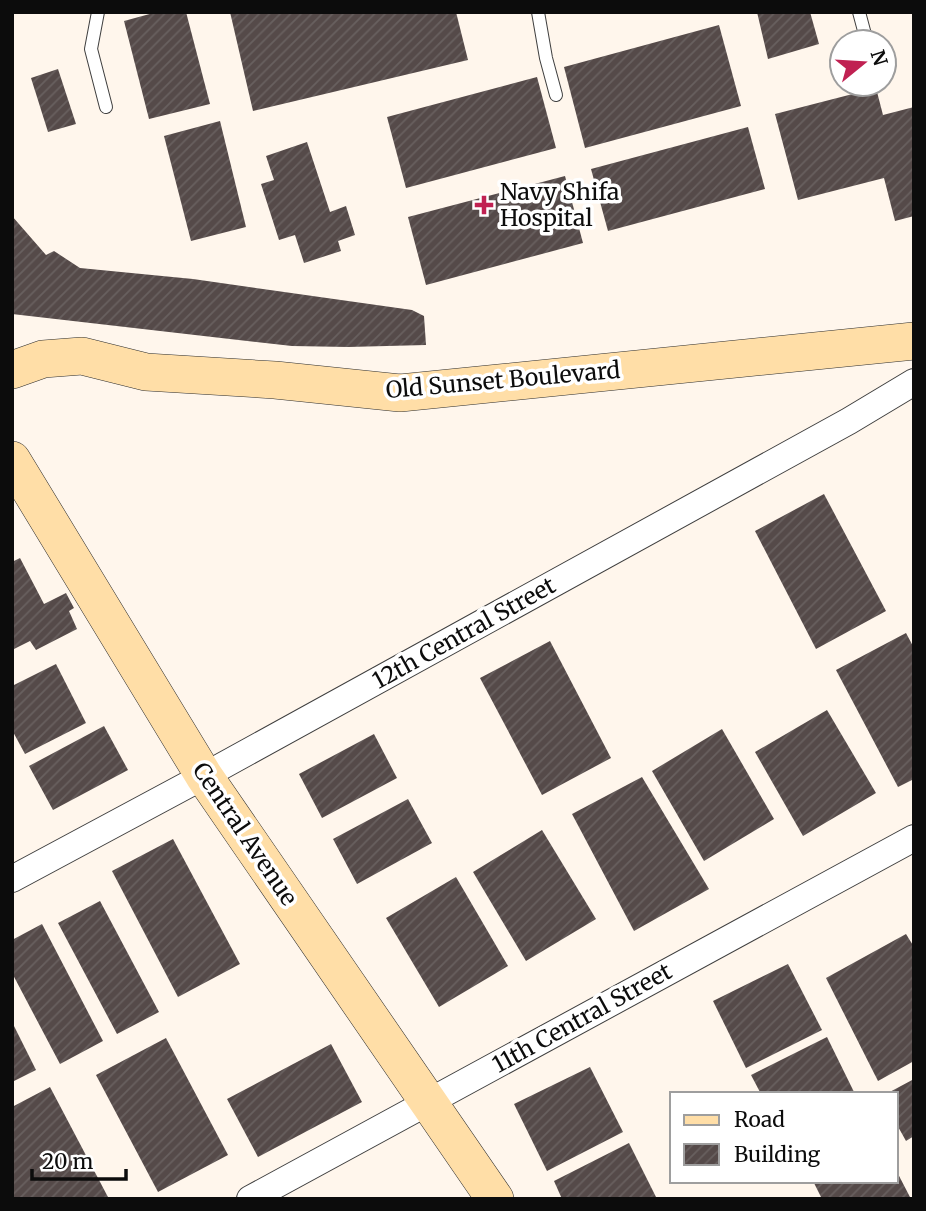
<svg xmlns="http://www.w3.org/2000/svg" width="926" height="1211" font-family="Merriweather,serif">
	<defs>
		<pattern id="building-hatch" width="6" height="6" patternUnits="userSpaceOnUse" patternTransform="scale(1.75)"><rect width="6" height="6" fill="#554a49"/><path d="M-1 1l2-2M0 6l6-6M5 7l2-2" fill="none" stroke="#68605f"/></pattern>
	</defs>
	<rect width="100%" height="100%" fill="#fff6ec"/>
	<!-- building -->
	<g fill="url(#building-hatch)">
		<polygon points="157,12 186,12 210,104 149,119 124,21"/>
		<polygon points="230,12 456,12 468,60 253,111"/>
		<polygon points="757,12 810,12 819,44 768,59"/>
		<polygon points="719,25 741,106 585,148 564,67"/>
		<polygon points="58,69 76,124 48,132 31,78"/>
		<polygon points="537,77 556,148 406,188 387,117"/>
		<polygon points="876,88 883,115 914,107 914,216 895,221 884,178 798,200 775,114"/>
		<polygon points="220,121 246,227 191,241 164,136"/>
		<polygon points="748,127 765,189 608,231 591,169"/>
		<polygon points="307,142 330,212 346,206 355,235 338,241 341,251 304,263 295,235 279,240 261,184 274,180 266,156"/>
		<polygon points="565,176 583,243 426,285 408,217"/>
		<polygon points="12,216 46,255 54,251 80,268 193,279 412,310 424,316 426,345 348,347 292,346 12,314"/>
		<polygon points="824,494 886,611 816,649 755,531"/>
		<polygon points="20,558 44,604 66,593 74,608 69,611 77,629 36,650 30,641 12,650 12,562"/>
		<polygon points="906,633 914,648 914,779 898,787 836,670"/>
		<polygon points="550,641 611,758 542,795 480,678"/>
		<polygon points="56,664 86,723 25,754 12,730 12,686"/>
		<polygon points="827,710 876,793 803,836 755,752"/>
		<polygon points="104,726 128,770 53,810 29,766"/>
		<polygon points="722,729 774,819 704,861 652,771"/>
		<polygon points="374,734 397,778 322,818 299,774"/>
		<polygon points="642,777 709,889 634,931 572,814"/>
		<polygon points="408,799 432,843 357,884 333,839"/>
		<polygon points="542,830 596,919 526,961 473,872"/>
		<polygon points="173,839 240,964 178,997 112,871"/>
		<polygon points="456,877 508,966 439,1007 386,918"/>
		<polygon points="100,901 159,1012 117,1034 58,923"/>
		<polygon points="42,924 103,1041 60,1064 12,973 12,940"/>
		<polygon points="906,934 914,947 914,1061 878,1081 826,978"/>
		<polygon points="788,964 822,1030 746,1068 713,1001"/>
		<polygon points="12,1022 36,1070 12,1082"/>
		<polygon points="827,1037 855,1094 761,1094 751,1075"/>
		<polygon points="166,1038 228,1155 158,1192 96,1075"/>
		<polygon points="331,1044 362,1102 258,1157 227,1099"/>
		<polygon points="590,1067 623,1132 547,1171 514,1104"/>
		<polygon points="914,1079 914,1136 906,1141 896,1123 896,1094 886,1094"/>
		<polygon points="50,1087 109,1199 12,1199 12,1107"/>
		<polygon points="629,1143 657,1199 562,1199 554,1181"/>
		<polygon points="896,1170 911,1199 822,1199 813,1181 896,1181"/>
	</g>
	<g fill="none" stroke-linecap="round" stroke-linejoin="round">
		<!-- lane casing -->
		<g stroke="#3f3f3f" stroke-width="14">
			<g id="lane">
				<polyline points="98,12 91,49 106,107"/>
				<polyline points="538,12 546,58 556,95"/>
				<polyline points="859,12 867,42"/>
			</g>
		</g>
		<!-- street casing -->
		<g stroke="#3f3f3f" stroke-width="28">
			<g id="street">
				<polyline points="12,879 204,776 849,421 914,382"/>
				<polyline points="250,1199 914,838"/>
			</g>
		</g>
		<!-- secondary casing -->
		<g stroke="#2e2e2e" stroke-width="38">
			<g id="secondary">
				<polyline points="12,370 43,359 82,356 146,372 275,380 400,393 914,341"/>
				<polyline points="12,460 204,776 495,1199"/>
			</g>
		</g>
		<!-- lane -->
		<use href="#lane" stroke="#fff" stroke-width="12"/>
		<!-- street -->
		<use href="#street" stroke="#fff" stroke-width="26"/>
		<!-- secondary -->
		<use href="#secondary" stroke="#ffdea7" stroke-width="37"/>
	</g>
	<!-- markers -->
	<path fill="#c02152" stroke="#fff" stroke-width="2.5" d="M480.5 194.5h7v7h7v7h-7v7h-7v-7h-7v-7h7z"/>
	<g text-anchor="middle" stroke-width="7" stroke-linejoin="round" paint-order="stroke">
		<!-- poi labels -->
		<g font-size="23" fill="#0c0c0c" stroke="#fff" text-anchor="start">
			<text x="500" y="200">Navy Shifa<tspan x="500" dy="26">Hospital</tspan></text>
		</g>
		<!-- street labels -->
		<g font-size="23" fill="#0c0c0c" stroke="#fff">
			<text transform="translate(503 380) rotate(-5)" y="8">Old Sunset Boulevard</text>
			<text transform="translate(464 633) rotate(-29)" y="8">12th Central Street</text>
			<text transform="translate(245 834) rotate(56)" y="8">Central Avenue</text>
			<text transform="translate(582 1018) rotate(-29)" y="8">11th Central Street</text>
		</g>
	</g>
	<!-- border -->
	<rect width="926" height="1211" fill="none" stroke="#0c0c0c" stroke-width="28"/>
	<!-- legend -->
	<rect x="670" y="1092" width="228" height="91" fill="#ffffff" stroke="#9e9e9e" stroke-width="2"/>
	<rect x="684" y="1115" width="35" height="10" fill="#ffdea7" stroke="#9e9e9e" stroke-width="2"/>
	<text x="734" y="1127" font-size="21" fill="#0c0c0c">Road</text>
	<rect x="684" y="1144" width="35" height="21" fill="url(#building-hatch)" stroke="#9e9e9e" stroke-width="2"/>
	<text x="734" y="1162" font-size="21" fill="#0c0c0c">Building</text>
	<!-- north arrow -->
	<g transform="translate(863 63) rotate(72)"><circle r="33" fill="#ffffff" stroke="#9e9e9e" stroke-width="2"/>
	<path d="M0-5L12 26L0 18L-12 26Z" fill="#c02152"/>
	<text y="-10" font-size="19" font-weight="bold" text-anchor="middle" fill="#0c0c0c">N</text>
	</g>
	<!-- scale -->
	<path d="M32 1169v10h94v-10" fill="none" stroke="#0c0c0c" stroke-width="3.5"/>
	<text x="42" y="1169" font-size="21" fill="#0c0c0c" stroke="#ffffff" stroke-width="5" paint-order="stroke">20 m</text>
</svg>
